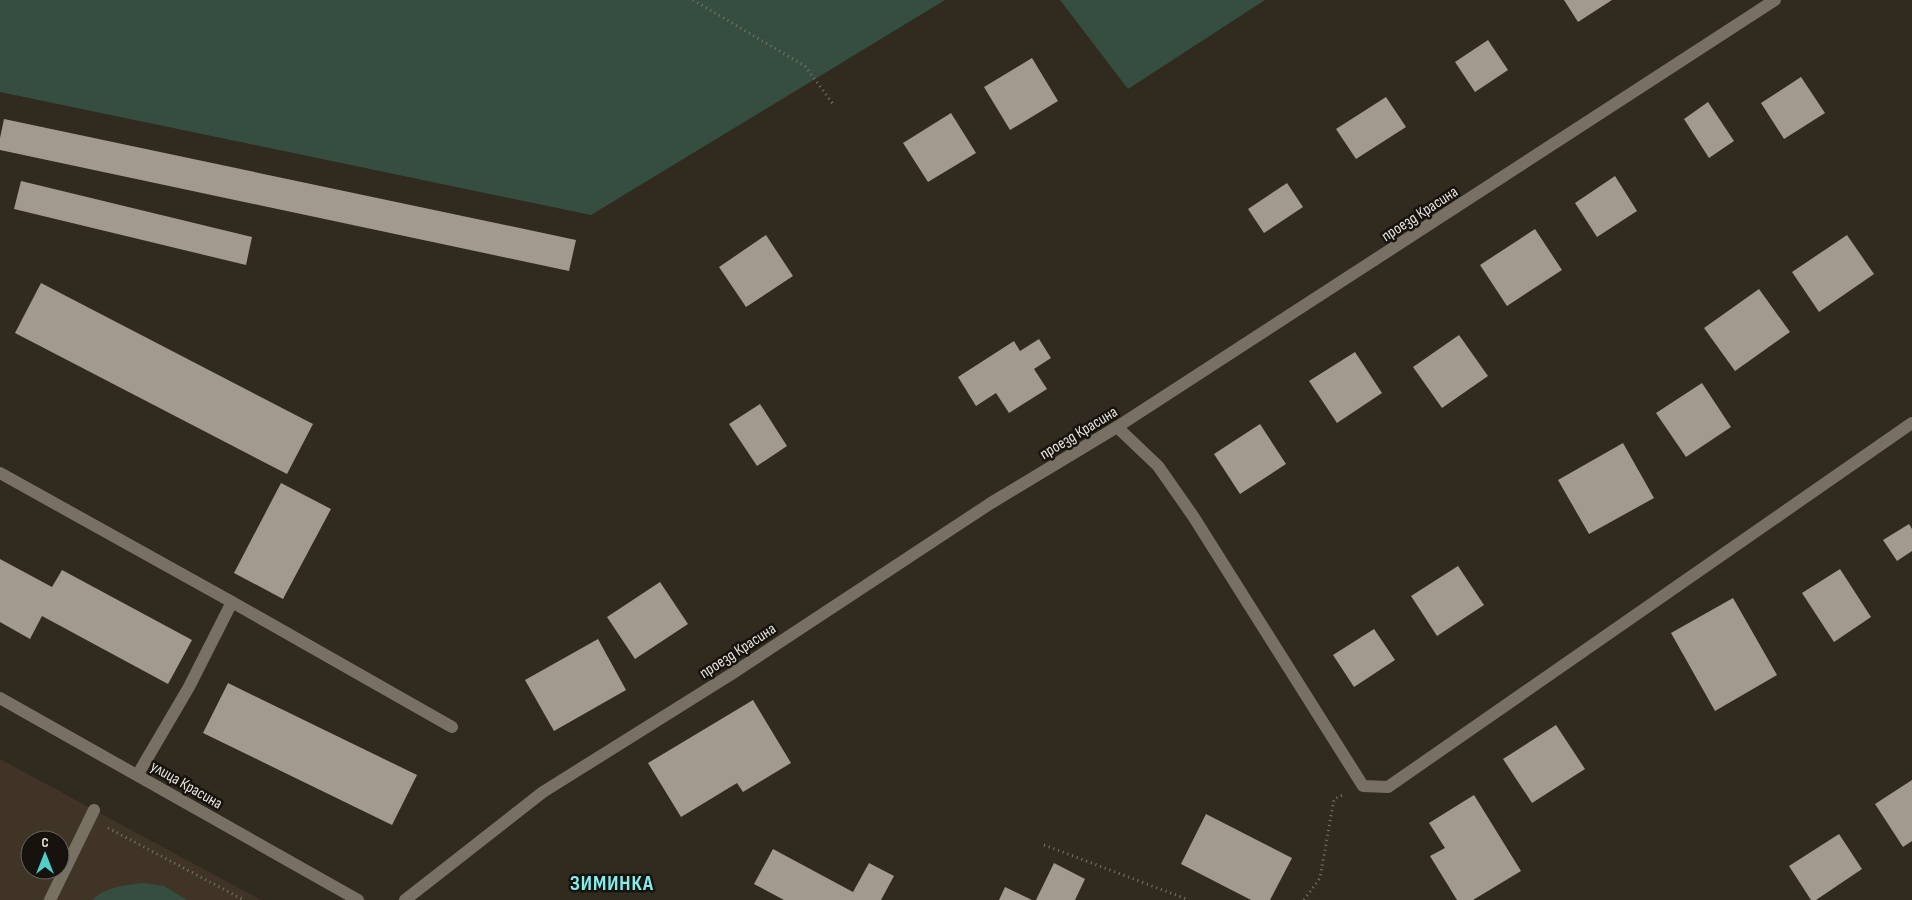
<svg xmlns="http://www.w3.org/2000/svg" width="1912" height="900" font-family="'Sofia Sans Condensed',sans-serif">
	<rect width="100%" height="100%" fill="#312a1f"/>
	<!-- education -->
	<path fill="#3f3426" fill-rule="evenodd" d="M 0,759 L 120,824 L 261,900 L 0,900 ZM 30,840 L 60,840 L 60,870 L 30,870 Z"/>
	<!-- green -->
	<g fill="#354e40">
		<polygon points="0,0 945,0 591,215 0,92"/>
		<polygon points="1060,0 1265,0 1128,89"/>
		<path d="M 143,883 L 164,886 L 187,900 L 92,900 C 106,887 125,885 143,883 Z"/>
	</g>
	<!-- building -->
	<g fill="#a29a8c">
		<polygon points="1564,0 1612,0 1578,22"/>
		<polygon points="1488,40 1508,70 1475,92 1455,62"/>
		<polygon points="1032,58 1058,101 1010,130 984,87"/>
		<polygon points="1801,77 1825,113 1784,139 1761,103"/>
		<polygon points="1386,97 1406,127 1356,159 1336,129"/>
		<polygon points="1708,102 1734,141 1709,158 1684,119"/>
		<polygon points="951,113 976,153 928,182 903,143"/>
		<polygon points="4,119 576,240 569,271 0,150 0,138"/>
		<polygon points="1615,176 1637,211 1597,237 1575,203"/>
		<polygon points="21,181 252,237 246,265 14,209"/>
		<polygon points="1287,183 1303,207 1264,233 1248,209"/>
		<polygon points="1535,229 1562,270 1507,306 1480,265"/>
		<polygon points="766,235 793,276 746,307 719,267"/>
		<polygon points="1847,235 1874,274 1819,312 1792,272"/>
		<polygon points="41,283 313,424 287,474 15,333"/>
		<polygon points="1759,289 1790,332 1735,371 1704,328"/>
		<polygon points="1459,335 1488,376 1442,408 1413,367"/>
		<polygon points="1039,339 1051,358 1034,369 1047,389 1009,413 996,393 976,406 958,377 1014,341 1020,351"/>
		<polygon points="1355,352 1382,393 1337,423 1309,381"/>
		<polygon points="1702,383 1731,427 1686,457 1656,413"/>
		<polygon points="760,404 787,446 757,466 729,424"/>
		<polygon points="1260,424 1286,464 1240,494 1214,454"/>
		<polygon points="1623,443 1654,498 1589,534 1558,480"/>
		<polygon points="281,483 331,509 283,599 234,573"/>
		<polygon points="1909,524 1912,529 1912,551 1897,561 1883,540"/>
		<polygon points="0,559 52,587 62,570 192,640 168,684 42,616 30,639 0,622"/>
		<polygon points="1458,566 1484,605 1437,636 1411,596"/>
		<polygon points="1840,569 1871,617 1834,642 1802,593"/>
		<polygon points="660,582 688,624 635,659 607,617"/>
		<polygon points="1733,598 1777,675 1715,711 1671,633"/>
		<polygon points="1374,629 1395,660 1354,687 1333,655"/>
		<polygon points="598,639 626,690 554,731 525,680"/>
		<polygon points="228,683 417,775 392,825 203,733"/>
		<polygon points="753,700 791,763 743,792 737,783 681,817 648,763"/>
		<polygon points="1556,725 1585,769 1532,803 1503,759"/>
		<polygon points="1912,780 1912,841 1903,847 1875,804"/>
		<polygon points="1474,795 1521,871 1473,900 1457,900 1430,856 1445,848 1429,823"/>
		<polygon points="1206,814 1292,858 1270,900 1251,900 1181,864"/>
		<polygon points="1839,834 1862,869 1816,900 1811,900 1789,866"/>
		<polygon points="773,849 853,892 869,863 894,876 881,900 784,900 754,884"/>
		<polygon points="1054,863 1085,879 1075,900 1036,900"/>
		<polygon points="1005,887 1032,900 999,900"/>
	</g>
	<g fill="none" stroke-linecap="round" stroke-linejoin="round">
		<!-- path -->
		<g stroke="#7b756c" stroke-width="3" stroke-dasharray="1 4" stroke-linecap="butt">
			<polyline points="693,0 805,66 833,104"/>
			<polyline points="108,828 244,900"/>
			<polyline points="1044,845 1189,900"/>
			<polyline points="1304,900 1320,878 1334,799 1345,794"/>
		</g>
		<!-- lane -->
		<g stroke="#777063" stroke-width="12">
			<polyline points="0,473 232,602 452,727"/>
			<polyline points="138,774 189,687 232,602"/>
			<polyline points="50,900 94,810"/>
		</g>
		<!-- street -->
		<g stroke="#777063" stroke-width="12">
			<polyline points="1117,427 1158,466 1193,516 1363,786 1388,787 1912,423"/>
			<polyline points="0,698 358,900"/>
			<polyline points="405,900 543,792 730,675 991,503 1117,427 1775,0"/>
		</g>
	</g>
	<g text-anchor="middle" stroke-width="5" stroke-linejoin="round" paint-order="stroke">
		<!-- street labels -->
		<g font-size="16" fill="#e7e3dc" stroke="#16130e">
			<text transform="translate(1419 213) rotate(-33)" y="6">проезд Красина</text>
			<text transform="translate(1078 432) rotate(-31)" y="6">проезд Красина</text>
			<text transform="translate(737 650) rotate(-33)" y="6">проезд Красина</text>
			<text transform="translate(187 784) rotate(30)" y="6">улица Красина</text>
		</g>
		<!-- district labels -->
		<g font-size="21" font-weight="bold" letter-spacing="1" fill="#83eeeb" stroke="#16130e">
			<text x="612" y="890">ЗИМИНКА</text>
		</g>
	</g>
	<!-- north arrow -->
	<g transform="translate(45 855)"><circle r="24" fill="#16130e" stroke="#6a6660"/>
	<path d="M0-4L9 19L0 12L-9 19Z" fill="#53cdcb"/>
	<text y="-8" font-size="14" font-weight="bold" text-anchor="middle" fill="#e7e3dc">С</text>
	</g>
</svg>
